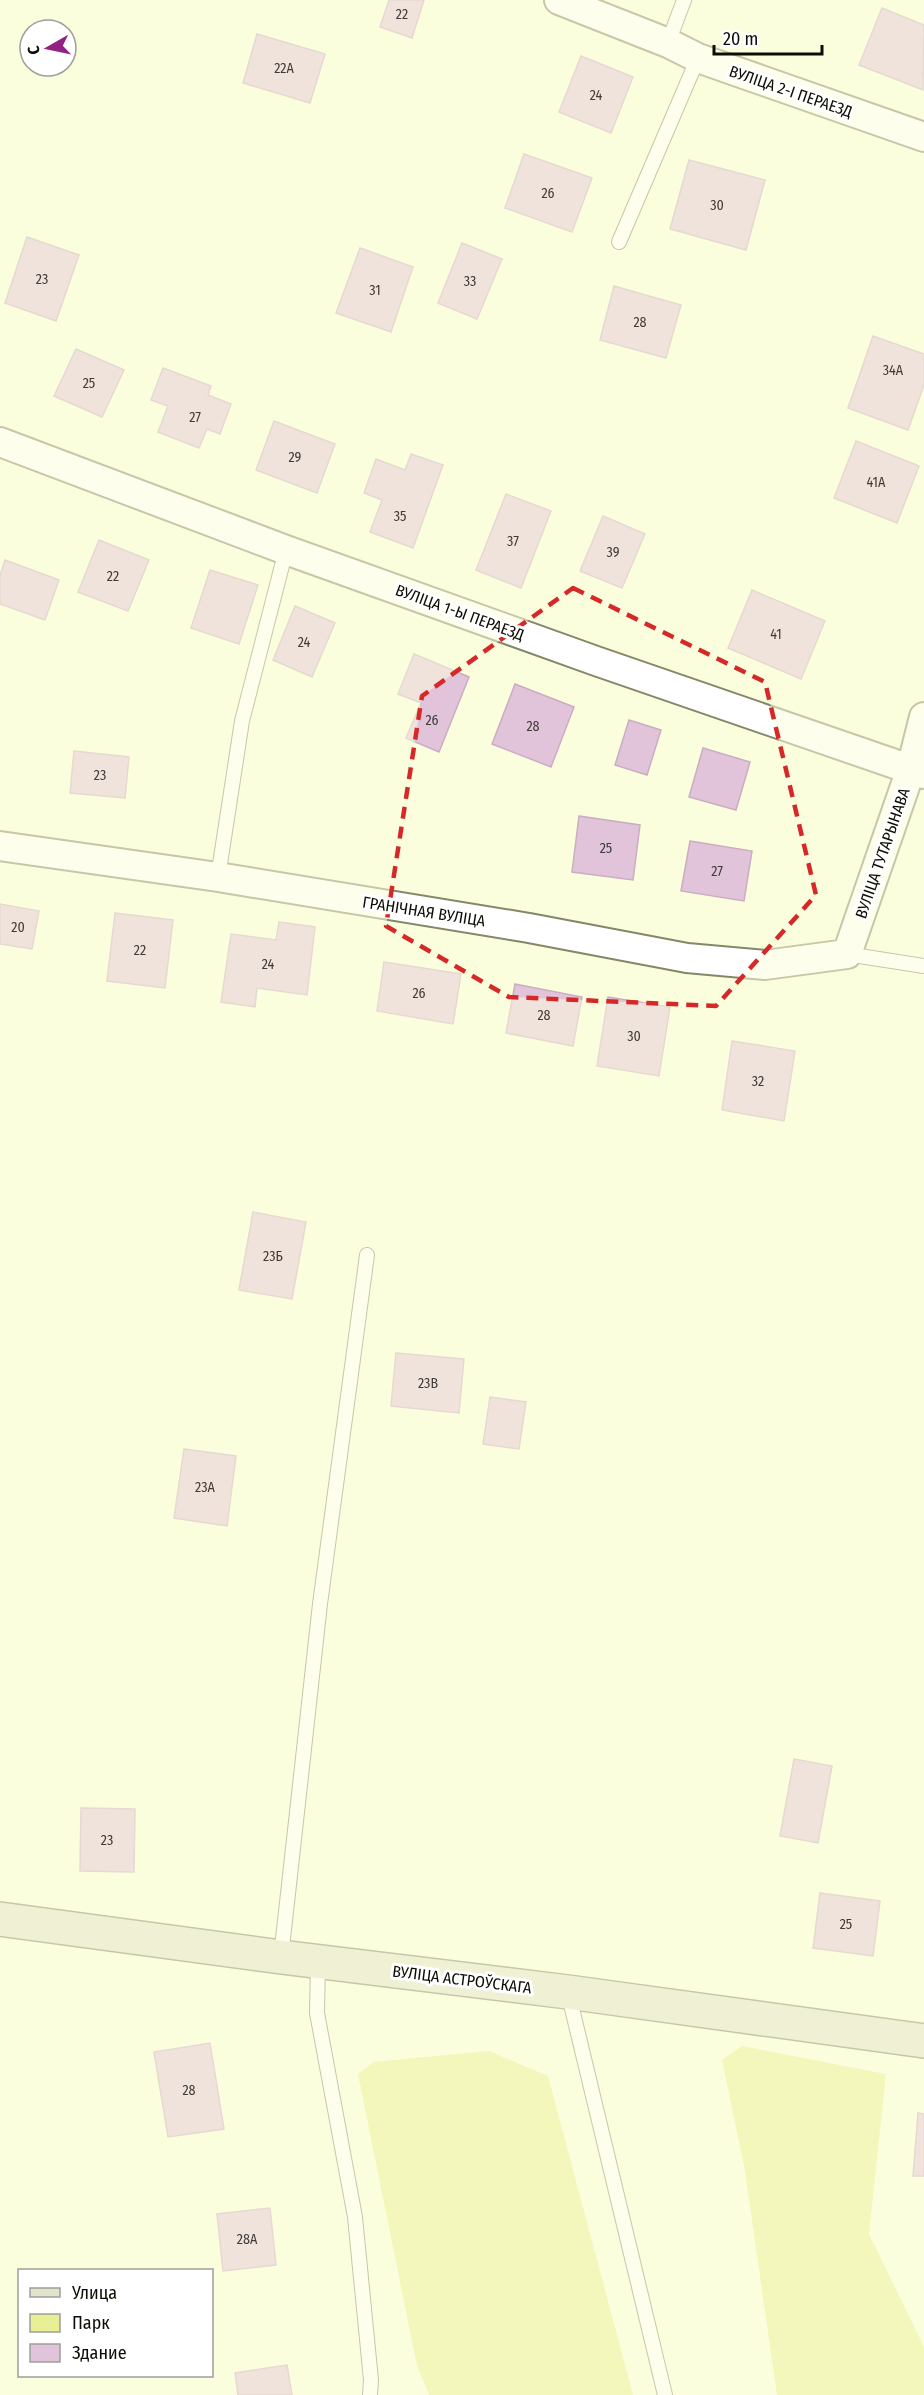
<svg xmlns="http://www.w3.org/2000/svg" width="924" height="2395" font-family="'Fira Sans Condensed',sans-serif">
	<rect width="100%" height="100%" fill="#fbfedc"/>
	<!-- green -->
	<g fill="#e8ef95">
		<polygon points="742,2046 886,2074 869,2234 924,2347 924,2395 777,2395 745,2171 722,2060"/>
		<polygon points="489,2051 548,2076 633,2395 429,2395 417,2366 358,2074 374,2062"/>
	</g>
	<!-- building -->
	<g fill="#e1c4da" stroke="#caadc3" stroke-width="1.5">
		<polygon points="389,0 424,0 412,38 380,27"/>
		<polygon points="882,8 924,25 923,90 859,65"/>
		<polygon points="257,34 325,54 310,103 243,83"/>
		<polygon points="581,56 633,77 611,133 559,112"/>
		<polygon points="524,154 592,178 572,232 505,208"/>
		<polygon points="689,160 765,180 746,250 670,229"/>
		<polygon points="27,237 79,255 56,321 5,303"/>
		<polygon points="462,243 502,259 477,319 438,303"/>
		<polygon points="360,248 413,267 391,332 336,313"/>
		<polygon points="614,286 681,305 666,358 600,340"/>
		<polygon points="873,336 924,354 924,385 908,430 848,408"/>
		<polygon points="76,349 124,370 102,417 54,396"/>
		<polygon points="163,368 211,386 208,395 231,404 220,434 207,429 199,448 158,432 168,406 151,400"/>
		<polygon points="274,421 335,444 317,493 256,470"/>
		<polygon points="856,441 919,466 897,523 834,498"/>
		<polygon points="411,454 443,465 413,548 370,532 382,500 364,493 376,459 405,470"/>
		<polygon points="506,494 551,511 521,588 476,570"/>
		<polygon points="603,516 645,534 622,588 580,571"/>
		<polygon points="99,540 149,560 128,611 78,592"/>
		<polygon points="5,560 59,580 45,620 0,604 0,575"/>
		<polygon points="210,570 258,585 239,644 191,628"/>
		<polygon points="752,590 825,621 801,679 728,648"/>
		<polygon points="295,606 335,623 312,677 273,660"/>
		<polygon points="414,654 469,677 439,752 406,738 421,703 398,694"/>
		<polygon points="515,684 574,707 551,767 492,744"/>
		<polygon points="629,720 661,730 647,775 615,765"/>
		<polygon points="703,748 750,762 736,810 689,797"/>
		<polygon points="74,751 129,757 125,798 70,793"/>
		<polygon points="579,816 640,825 633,880 572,872"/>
		<polygon points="690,841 752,851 744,901 681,891"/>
		<polygon points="0,904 39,911 32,949 0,944"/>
		<polygon points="115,913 173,920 165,988 107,981"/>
		<polygon points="279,922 315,927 307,995 257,988 255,1007 221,1002 231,934 276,940"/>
		<polygon points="384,962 461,974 453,1024 377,1011"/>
		<polygon points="515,984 582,997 573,1046 506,1033"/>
		<polygon points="608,997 670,1007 659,1076 597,1066"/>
		<polygon points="732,1041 795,1051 784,1121 722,1110"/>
		<polygon points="253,1212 306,1222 292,1299 239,1290"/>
		<polygon points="396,1353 464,1359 459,1413 391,1406"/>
		<polygon points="490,1397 526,1402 519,1449 483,1444"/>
		<polygon points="184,1449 236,1456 227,1526 174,1518"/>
		<polygon points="794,1759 832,1766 818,1843 780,1836"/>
		<polygon points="81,1808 135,1809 134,1872 80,1871"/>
		<polygon points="820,1893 880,1901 873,1956 813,1948"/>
		<polygon points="210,2043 224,2129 168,2137 154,2052"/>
		<polygon points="918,2113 924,2114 924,2176 913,2176"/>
		<polygon points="270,2208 276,2265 223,2271 217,2214"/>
		<polygon points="287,2365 292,2395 238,2395 235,2373"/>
	</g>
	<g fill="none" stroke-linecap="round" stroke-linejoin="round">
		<!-- lane casing -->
		<g stroke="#848768" stroke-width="16">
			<g id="lane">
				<polyline points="668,43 684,0"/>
				<polyline points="619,242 698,58"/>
				<polyline points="218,877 242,721 286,550"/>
				<polyline points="847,954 924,966"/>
				<polyline points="281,1957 320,1604 367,1255"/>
				<polyline points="318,1961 317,2013 355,2217 371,2380 370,2395"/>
				<polyline points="568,1992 665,2395"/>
			</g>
		</g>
		<!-- street casing -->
		<g stroke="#848768" stroke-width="32">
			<g id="street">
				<polyline points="559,0 668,43 698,58 924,137"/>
				<polyline points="0,442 286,550 596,661 924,774"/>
				<polyline points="0,846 218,877 529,928 687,958 765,965 847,954 911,769 924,717"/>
			</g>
		</g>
		<!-- secondary casing -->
		<g stroke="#848768" stroke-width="36">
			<polyline id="secondary" points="0,1919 281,1957 568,1992 924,2041"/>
		</g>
		<!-- lane -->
		<use href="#lane" stroke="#fff" stroke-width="14"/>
		<!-- street -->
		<use href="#street" stroke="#fff" stroke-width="28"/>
		<!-- secondary -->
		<use href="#secondary" stroke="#e2e3cb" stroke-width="33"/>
	</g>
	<!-- marked area -->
	<path d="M0 0H924V2395H0ZM 573,588 L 765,682 L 816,895 L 716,1006 L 509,997 L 386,926 L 422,696 Z" fill="#fbfedc" fill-opacity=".55" fill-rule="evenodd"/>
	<path fill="none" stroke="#d62828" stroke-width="4.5" stroke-dasharray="12 8" stroke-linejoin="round" d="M 573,588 L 765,682 L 816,895 L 716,1006 L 509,997 L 386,926 L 422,696 Z"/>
	<g text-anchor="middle" stroke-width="6" stroke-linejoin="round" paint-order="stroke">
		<!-- number labels -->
		<g font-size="14" fill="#413b39">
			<text x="402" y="19">22</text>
			<text x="284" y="73">22А</text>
			<text x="596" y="100">24</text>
			<text x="548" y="198">26</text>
			<text x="717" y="210">30</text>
			<text x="42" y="284">23</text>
			<text x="470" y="286">33</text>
			<text x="375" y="295">31</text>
			<text x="640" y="327">28</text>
			<text x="893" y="375">34А</text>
			<text x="89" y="388">25</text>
			<text x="195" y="422">27</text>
			<text x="295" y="462">29</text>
			<text x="876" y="487">41А</text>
			<text x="400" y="521">35</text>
			<text x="513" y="546">37</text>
			<text x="613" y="557">39</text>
			<text x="113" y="581">22</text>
			<text x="776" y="639">41</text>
			<text x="304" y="647">24</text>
			<text x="432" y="725">26</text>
			<text x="533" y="731">28</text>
			<text x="100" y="780">23</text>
			<text x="606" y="853">25</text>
			<text x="717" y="876">27</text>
			<text x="18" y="932">20</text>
			<text x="140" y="955">22</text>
			<text x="268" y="969">24</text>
			<text x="419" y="998">26</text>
			<text x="544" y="1020">28</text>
			<text x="634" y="1041">30</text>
			<text x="758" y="1086">32</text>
			<text x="273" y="1261">23Б</text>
			<text x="428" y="1388">23В</text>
			<text x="205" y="1492">23А</text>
			<text x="107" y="1845">23</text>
			<text x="846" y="1929">25</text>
			<text x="189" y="2095">28</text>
			<text x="247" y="2244">28А</text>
		</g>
		<!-- street labels -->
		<g font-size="16" fill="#0c0d03" stroke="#fff">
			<text transform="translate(791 91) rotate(19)" y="6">ВУЛІЦА 2-І ПЕРАЕЗД</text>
			<text transform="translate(460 612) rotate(20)" y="6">ВУЛІЦА 1-Ы ПЕРАЕЗД</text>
			<text transform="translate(882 853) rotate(-71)" y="6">ВУЛІЦА ТУТАРЫНАВА</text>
			<text transform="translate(424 911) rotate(9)" y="6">ГРАНІЧНАЯ ВУЛІЦА</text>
			<text transform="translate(462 1979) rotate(7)" y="6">ВУЛІЦА АСТРОЎСКАГА</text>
		</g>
	</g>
	<!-- legend -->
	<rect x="18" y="2269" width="195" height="108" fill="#ffffff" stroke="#9e9e9a" stroke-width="1.5"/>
	<rect x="30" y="2288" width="30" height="9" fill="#e2e3cb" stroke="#9e9e9a" stroke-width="1.5"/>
	<text x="72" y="2299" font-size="18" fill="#0c0d03">Улица</text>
	<rect x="30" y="2314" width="30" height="18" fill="#e8ef95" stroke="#9e9e9a" stroke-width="1.5"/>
	<text x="72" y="2329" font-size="18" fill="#0c0d03">Парк</text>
	<rect x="30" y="2344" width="30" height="18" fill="#e1c4da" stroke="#9e9e9a" stroke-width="1.5"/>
	<text x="72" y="2359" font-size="18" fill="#0c0d03">Здание</text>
	<!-- north arrow -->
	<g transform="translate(48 48) rotate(261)"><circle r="28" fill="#ffffff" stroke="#9e9e9a" stroke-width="1.5"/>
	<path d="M0-4.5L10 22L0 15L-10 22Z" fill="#922384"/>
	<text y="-9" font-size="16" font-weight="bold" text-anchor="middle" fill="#0c0d03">С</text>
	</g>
	<!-- scale -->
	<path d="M714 45v9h108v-9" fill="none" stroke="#0c0d03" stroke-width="3"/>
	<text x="723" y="45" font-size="18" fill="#0c0d03" stroke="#ffffff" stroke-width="4.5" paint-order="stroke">20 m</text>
</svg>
